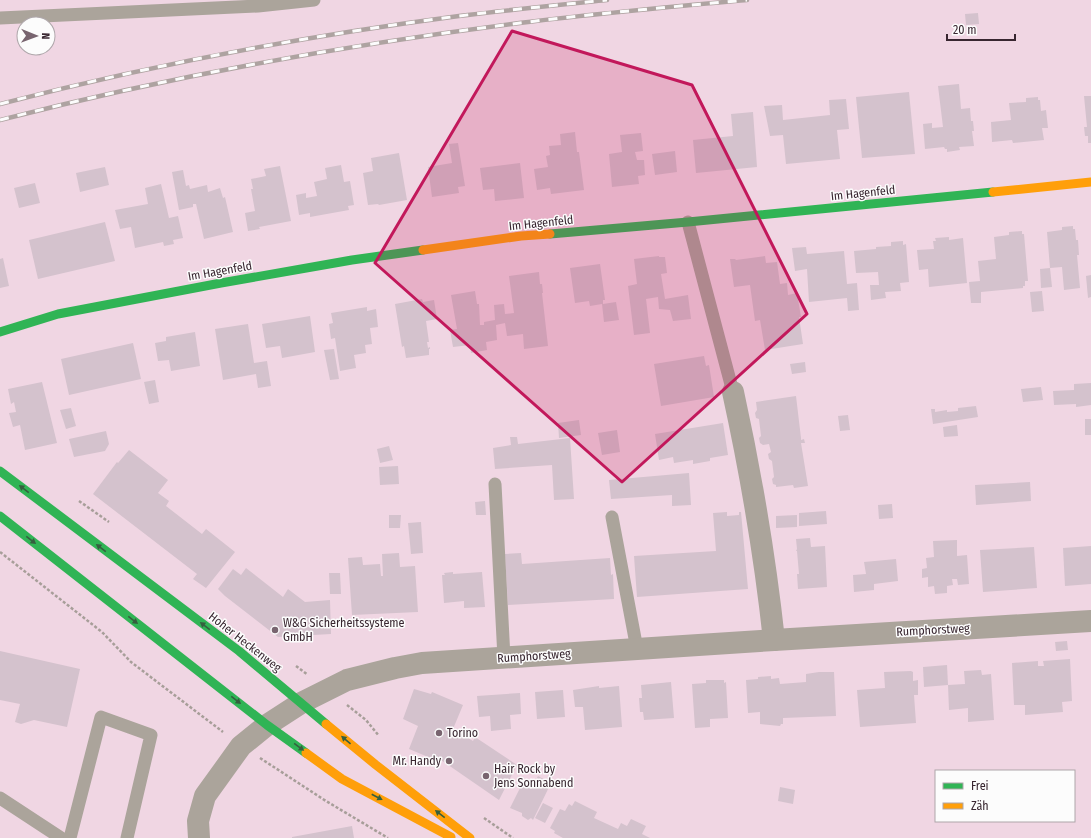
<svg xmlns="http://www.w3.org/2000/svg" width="1091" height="838" font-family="'Fira Sans Condensed',sans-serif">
	<rect width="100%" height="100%" fill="#f0d6e3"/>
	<!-- building -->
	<g fill="#d4c2cd">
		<polygon points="978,13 979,24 966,25 965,14"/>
		<polygon points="959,84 961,109 970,108 971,121 973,121 974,131 972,131 974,146 959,147 960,150 947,152 947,149 945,149 944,147 925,149 923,124 932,123 932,128 943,127 938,86"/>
		<polygon points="909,92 915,154 862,158 856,97"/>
		<polygon points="1084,96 1091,96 1091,143 1088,143 1088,136 1085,136 1084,127 1087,127"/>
		<polygon points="1038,97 1038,100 1040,100 1041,111 1046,110 1048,128 1042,128 1044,140 1013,143 1012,140 992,142 991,122 1011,120 1009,103 1026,102 1026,98"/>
		<polygon points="846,99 849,129 837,130 840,159 786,164 783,135 770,136 764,106 782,105 783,120 830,115 829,100"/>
		<polygon points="753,112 757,167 696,173 693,140 733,136 731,114"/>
		<polygon points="575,132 577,152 579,152 584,190 551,194 550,188 537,190 534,169 548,167 546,156 550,155 549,146 561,145 560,134"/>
		<polygon points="641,133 643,151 635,152 637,160 644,160 645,175 638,176 639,184 612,187 609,154 622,152 620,135"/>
		<polygon points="458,143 465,186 458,187 459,193 432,197 428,167 452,163 449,144"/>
		<polygon points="675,151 677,172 655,175 652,154"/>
		<polygon points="399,153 407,200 379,205 378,204 368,205 363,173 373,171 371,158"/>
		<polygon points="520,163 524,198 495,201 494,189 483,190 480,168"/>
		<polygon points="341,165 344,182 350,181 354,205 348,206 349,210 310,217 310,213 299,215 296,195 306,193 306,198 317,196 314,182 327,179 325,168"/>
		<polygon points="280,166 291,221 259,227 260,229 248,231 245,213 255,211 251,189 253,189 251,179 266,176 264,169"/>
		<polygon points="105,167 109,185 80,192 76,173"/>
		<polygon points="183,170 186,186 189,185 190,189 207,185 208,192 220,188 223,198 225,197 233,232 204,239 196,204 193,204 193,207 179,210 172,172"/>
		<polygon points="35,183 40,203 19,208 14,188"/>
		<polygon points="161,184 169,218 178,216 183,238 173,240 174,244 164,246 163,242 135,248 131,227 120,229 115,210 148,204 145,188"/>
		<polygon points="105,222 115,261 38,279 29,240"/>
		<polygon points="1073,226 1073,229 1075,229 1076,240 1078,240 1079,255 1077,255 1080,288 1064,290 1062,267 1050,268 1047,232 1062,230 1062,227"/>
		<polygon points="1022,231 1022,234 1024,234 1028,281 1025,281 1025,286 1023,286 1023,288 981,292 981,303 971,303 969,282 980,281 978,261 996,259 994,237 1009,235 1009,232"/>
		<polygon points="949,237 949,240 963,238 967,283 929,287 928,269 919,270 917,250 934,249 933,241 936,241 935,238"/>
		<polygon points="903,241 903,245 906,244 909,282 900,283 901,291 885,292 886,298 871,300 870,285 879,285 878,272 856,273 854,251 876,249 876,247 891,246 891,242"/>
		<polygon points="806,247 807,254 844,251 847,284 857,283 859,310 848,311 847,298 809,302 807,269 795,271 792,248"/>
		<polygon points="659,256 659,257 665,257 667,273 661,274 665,299 688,295 691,319 673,321 670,310 659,309 658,297 646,299 650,333 634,335 628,286 637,284 634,259"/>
		<polygon points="765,256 766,263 777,262 780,284 787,283 788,295 797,293 801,317 799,317 803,344 765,350 760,320 755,321 750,285 734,287 730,259 735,259 736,260"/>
		<polygon points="3,258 9,286 0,288 0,259"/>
		<polygon points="600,264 605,300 603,300 603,304 616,302 619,320 604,322 602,304 590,306 589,301 575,303 570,268"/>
		<polygon points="1050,268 1052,287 1041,288 1040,269"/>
		<polygon points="539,272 540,284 542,284 543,293 542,293 548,346 524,349 523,334 507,336 505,323 496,325 497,340 486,342 487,350 471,353 470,345 453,347 450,330 457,329 451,295 475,291 477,304 479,304 480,325 484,325 484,322 495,320 494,305 504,304 505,314 514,313 509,276"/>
		<polygon points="1091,275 1091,297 1088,298 1086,276"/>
		<polygon points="1042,291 1044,311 1032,312 1030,292"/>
		<polygon points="422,299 423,302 434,300 437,319 426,321 429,342 427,342 428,348 430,347 430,349 429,349 429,355 406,358 404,346 402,347 395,304"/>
		<polygon points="367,307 367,311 376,309 378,327 370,328 372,344 365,345 366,353 354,355 356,368 340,371 335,338 331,339 329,324 333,323 331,313"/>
		<polygon points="310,316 315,352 282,358 280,346 266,348 262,324"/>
		<polygon points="248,324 254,363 267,361 271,386 258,388 256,374 223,380 215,329"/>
		<polygon points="195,332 200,366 171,371 169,360 158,361 155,343 166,341 166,337"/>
		<polygon points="133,343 141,379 69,395 61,359"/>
		<polygon points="334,349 339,379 330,380 324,350"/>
		<polygon points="704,356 706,366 709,365 714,397 661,406 654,364"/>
		<polygon points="805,362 806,372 792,374 790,364"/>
		<polygon points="155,380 159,402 149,404 144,382"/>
		<polygon points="42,382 57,443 25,450 20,425 13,427 9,413 16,412 14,402 11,404 8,389"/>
		<polygon points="1091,383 1091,405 1076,407 1076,404 1054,405 1053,391 1074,390 1074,384"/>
		<polygon points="1041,387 1043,400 1023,402 1021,389"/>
		<polygon points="796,396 801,438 801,440 804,439 805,443 801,443 808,486 794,488 793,485 776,487 776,485 773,484 772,479 774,477 772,461 769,459 768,454 771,452 769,444 763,445 760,443 759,438 761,436 759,419 756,418 755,413 757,410 756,402"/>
		<polygon points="976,406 978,417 933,424 931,409 935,409 935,412 947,410 947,412 958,411 958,408"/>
		<polygon points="71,408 76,426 66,429 60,410"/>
		<polygon points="848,415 850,430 840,431 838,416"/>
		<rect x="1085" y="419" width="6" height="16"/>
		<polygon points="579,420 581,435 559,438 558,423"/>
		<polygon points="723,423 728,455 710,458 710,461 693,464 693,460 674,463 673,457 659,460 655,434"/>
		<polygon points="957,425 958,436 944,437 943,427"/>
		<polygon points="617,430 620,452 602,455 598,433"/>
		<polygon points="106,431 109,444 105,451 74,457 69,439"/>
		<polygon points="510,437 517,437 518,444 570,438 574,499 554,500 552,465 495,469 493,448 511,445"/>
		<polygon points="389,446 393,460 380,463 377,449"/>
		<polygon points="129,450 168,480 158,493 169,501 166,506 202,534 206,529 235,552 206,588 193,579 197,574 93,494 117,462 118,463"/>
		<polygon points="398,466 399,484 380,485 379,467"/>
		<polygon points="689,473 691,505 672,506 672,495 611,499 609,480"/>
		<polygon points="1030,482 1031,501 976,505 975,485"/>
		<polygon points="485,501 486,515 476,515 475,502"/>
		<polygon points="892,504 893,518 879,519 878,505"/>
		<polygon points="826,511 827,524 799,526 799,513"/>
		<polygon points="727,512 727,516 739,515 739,512 741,512 748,589 637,597 634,556 716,551 713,513"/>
		<polygon points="389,515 401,515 400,528 389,528"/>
		<polygon points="797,515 797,527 776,528 776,516"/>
		<polygon points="421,522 423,553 411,554 408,523"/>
		<polygon points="810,538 811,547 825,546 827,587 798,589 797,574 799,574 797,551 796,551 797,549 796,539"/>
		<polygon points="957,540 957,556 967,555 969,584 958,585 957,579 952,579 953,585 947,586 947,593 935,594 934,586 928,587 928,577 922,578 922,569 927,568 926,558 934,557 933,541"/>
		<polygon points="1091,546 1091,584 1065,586 1063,548"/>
		<polygon points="1034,547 1037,588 983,592 980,550"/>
		<polygon points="399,553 400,567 415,566 418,612 352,615 348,558 362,557 363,565 380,564 381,576 383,576 382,554"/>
		<polygon points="521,553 522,564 610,558 611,575 613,574 614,599 508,605 505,554"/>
		<polygon points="896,559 898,581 874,584 874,590 854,592 853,575 866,574 864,562"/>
		<polygon points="246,568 283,597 288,589 305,602 330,600 331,634 278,637 225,596 218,589 233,569 241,575"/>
		<polygon points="453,572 453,574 482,572 485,607 464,608 464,601 444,603 442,575 445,575 444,573"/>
		<polygon points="329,573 340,573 341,594 330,594"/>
		<polygon points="1067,641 1068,650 1056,651 1055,642"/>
		<polygon points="0,651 80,669 67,727 34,720 21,724 15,722 20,704 0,700"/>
		<polygon points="1070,659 1072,701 1062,702 1063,712 1025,715 1025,705 1014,705 1012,663 1038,661 1038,666 1044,666 1043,661"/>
		<polygon points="947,665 948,685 924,687 923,667"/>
		<polygon points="981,670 982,675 991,674 994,720 968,722 968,708 949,710 948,685 965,684 964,671"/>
		<polygon points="911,671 913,672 913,681 918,680 918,695 914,695 916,723 860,727 857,690 885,688 884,672"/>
		<polygon points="819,672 834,672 836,716 783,718 783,724 781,724 780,726 760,724 760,712 748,713 746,680 758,679 758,677 771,676 771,679 779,678 780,684 806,682 806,674"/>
		<polygon points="706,680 724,680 724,683 726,682 728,718 710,719 710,727 695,728 692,684 706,683"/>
		<polygon points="671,682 674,718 644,720 643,712 640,712 639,698 642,698 641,685"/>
		<polygon points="599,686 599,688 619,686 622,727 585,730 583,707 575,707 573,690"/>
		<polygon points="414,689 431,694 432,692 463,705 453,729 473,741 475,737 517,765 499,800 441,760 440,762 409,749 418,726 403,719"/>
		<polygon points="563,690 565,717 537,719 535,692"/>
		<polygon points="520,693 521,714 510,715 511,729 491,731 490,716 479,717 477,696"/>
		<polygon points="538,776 551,783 533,820 531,818 528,820 522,816 522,813 510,808 522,784 531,789"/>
		<polygon points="780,787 795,790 793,804 778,801"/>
		<polygon points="575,801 597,812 594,818 618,829 621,823 627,826 631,819 646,826 642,834 650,838 563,838 554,833 555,831 550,828 560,809 565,811 569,804 572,806"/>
		<polygon points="543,803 553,808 545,823 535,818"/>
		<polygon points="352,826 354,838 292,838 292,837"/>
	</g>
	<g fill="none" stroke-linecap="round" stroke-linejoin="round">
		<!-- path -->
		<g stroke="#a79e99" stroke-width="2.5" stroke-dasharray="3 2" stroke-linecap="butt">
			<polyline points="79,501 109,522"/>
			<polyline points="0,552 102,632 131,662 223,732"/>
			<polyline points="296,666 308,675"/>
			<polyline points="347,705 366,720 379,736"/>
			<polyline points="260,758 326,801 388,838"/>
			<polyline points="484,818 513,838"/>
		</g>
		<!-- lane -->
		<g stroke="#aba49b" stroke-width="13">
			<polyline points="0,18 258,6 314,0"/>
			<polyline points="688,222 733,392"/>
			<polyline points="495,484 504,658"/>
			<polyline points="612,517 637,649"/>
			<polyline points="0,798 61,838"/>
			<polyline points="70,838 101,717 151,735 127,838"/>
		</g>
		<!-- street -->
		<g stroke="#aba49b" stroke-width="22">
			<path d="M 733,392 C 751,474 765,557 774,640"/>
			<polyline points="199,838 198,821 205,796 241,746 267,725 301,703 347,680 395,668 422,663 774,640 1091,621"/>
		</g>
		<!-- fast -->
		<g stroke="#30b455" stroke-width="9">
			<polyline points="550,234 688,222 993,192"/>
			<polyline points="0,332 58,314 221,283 352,260 423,250"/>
			<polyline points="0,471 239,651 326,724"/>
			<polyline points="0,516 267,725 306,753"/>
		</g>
		<!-- slow -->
		<g stroke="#ff9f0a" stroke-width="9">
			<polyline points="993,192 1091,182"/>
			<polyline points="423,250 521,236 550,234"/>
			<polyline points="326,724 376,765 470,838"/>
			<polyline points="306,753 342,779 451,837"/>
		</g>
		<!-- rail casing -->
		<g stroke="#aea3a1" stroke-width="4.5">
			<g id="rail">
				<path d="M 0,104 C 151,65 305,36 459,16 C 508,10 558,5 607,0"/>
				<path d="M 0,120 C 168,77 340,46 512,24 C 590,14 669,7 747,0"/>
			</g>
		</g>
		<!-- rail -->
		<use href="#rail" stroke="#fcfcfc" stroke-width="3" stroke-dasharray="9" stroke-linecap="butt"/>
	</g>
	<!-- one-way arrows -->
	<defs><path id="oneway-solid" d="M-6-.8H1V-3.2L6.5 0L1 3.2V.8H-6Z"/></defs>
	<g fill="#355f3f">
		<use href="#oneway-solid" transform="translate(24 489) rotate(-143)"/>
		<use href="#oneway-solid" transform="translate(31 540) rotate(38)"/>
		<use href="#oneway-solid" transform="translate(101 548) rotate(-143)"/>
		<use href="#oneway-solid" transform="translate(133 620) rotate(38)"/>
		<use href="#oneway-solid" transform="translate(205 626) rotate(-143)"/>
		<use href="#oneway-solid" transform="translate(236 700) rotate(38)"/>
		<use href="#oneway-solid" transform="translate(346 740) rotate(-140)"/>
		<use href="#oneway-solid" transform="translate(299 747) rotate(36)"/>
		<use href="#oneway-solid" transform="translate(377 797) rotate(28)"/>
		<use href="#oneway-solid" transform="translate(440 814) rotate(-142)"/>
	</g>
	<!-- marked area -->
	<path fill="#c2185b" fill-opacity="0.2" stroke="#c2185b" stroke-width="3" stroke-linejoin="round" d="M 512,31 L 692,85 L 807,314 L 622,482 L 375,263 Z"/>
	<!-- markers -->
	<g fill="#78646f" stroke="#fcfcfc" stroke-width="1.5">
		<circle cx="275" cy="630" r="4"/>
		<circle cx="439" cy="733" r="4"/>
		<circle cx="449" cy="761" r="4"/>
		<circle cx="486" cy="776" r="4"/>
	</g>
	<g text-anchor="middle" stroke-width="3" stroke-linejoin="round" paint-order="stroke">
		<!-- street labels -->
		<g font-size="12" fill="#382630" stroke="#fcfcfc">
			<text transform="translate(863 193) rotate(-6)" y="4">Im Hagenfeld</text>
			<text transform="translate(541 223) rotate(-6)" y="4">Im Hagenfeld</text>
			<text transform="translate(220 271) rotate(-10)" y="4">Im Hagenfeld</text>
			<text transform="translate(933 630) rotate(-3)" y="4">Rumphorstweg</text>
			<text transform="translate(245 642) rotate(38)" y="4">Hoher Heckenweg</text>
			<text transform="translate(534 656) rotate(-4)" y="4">Rumphorstweg</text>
		</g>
		<!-- poi labels -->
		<g font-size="12" fill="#382630" stroke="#fcfcfc" text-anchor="start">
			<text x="283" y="627">W&amp;G Sicherheitssysteme<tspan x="283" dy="14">GmbH</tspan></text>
			<text x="447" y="737">Torino</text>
			<text x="441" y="765" text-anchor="end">Mr. Handy</text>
			<text x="494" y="773">Hair Rock by<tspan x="494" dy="14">Jens Sonnabend</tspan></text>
		</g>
	</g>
	<!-- legend -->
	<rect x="935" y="770" width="140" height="52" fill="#fcfcfc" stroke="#aea6aa"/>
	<rect x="943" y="783" width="20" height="6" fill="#30b455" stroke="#aea6aa"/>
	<text x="971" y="790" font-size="12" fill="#382630">Frei</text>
	<rect x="943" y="803" width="20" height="6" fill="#ff9f0a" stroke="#aea6aa"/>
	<text x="971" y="810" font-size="12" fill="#382630">Zäh</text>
	<!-- north arrow -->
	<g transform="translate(36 36) rotate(91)"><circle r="19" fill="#fcfcfc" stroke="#aea6aa"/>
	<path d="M0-3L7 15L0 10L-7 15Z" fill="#78646f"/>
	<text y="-6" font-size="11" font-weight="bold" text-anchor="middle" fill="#382630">N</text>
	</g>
	<!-- scale -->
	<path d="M947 34v6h68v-6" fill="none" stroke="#382630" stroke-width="2"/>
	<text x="953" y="34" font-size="12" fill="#382630" stroke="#fcfcfc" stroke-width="3" paint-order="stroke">20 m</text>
</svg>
